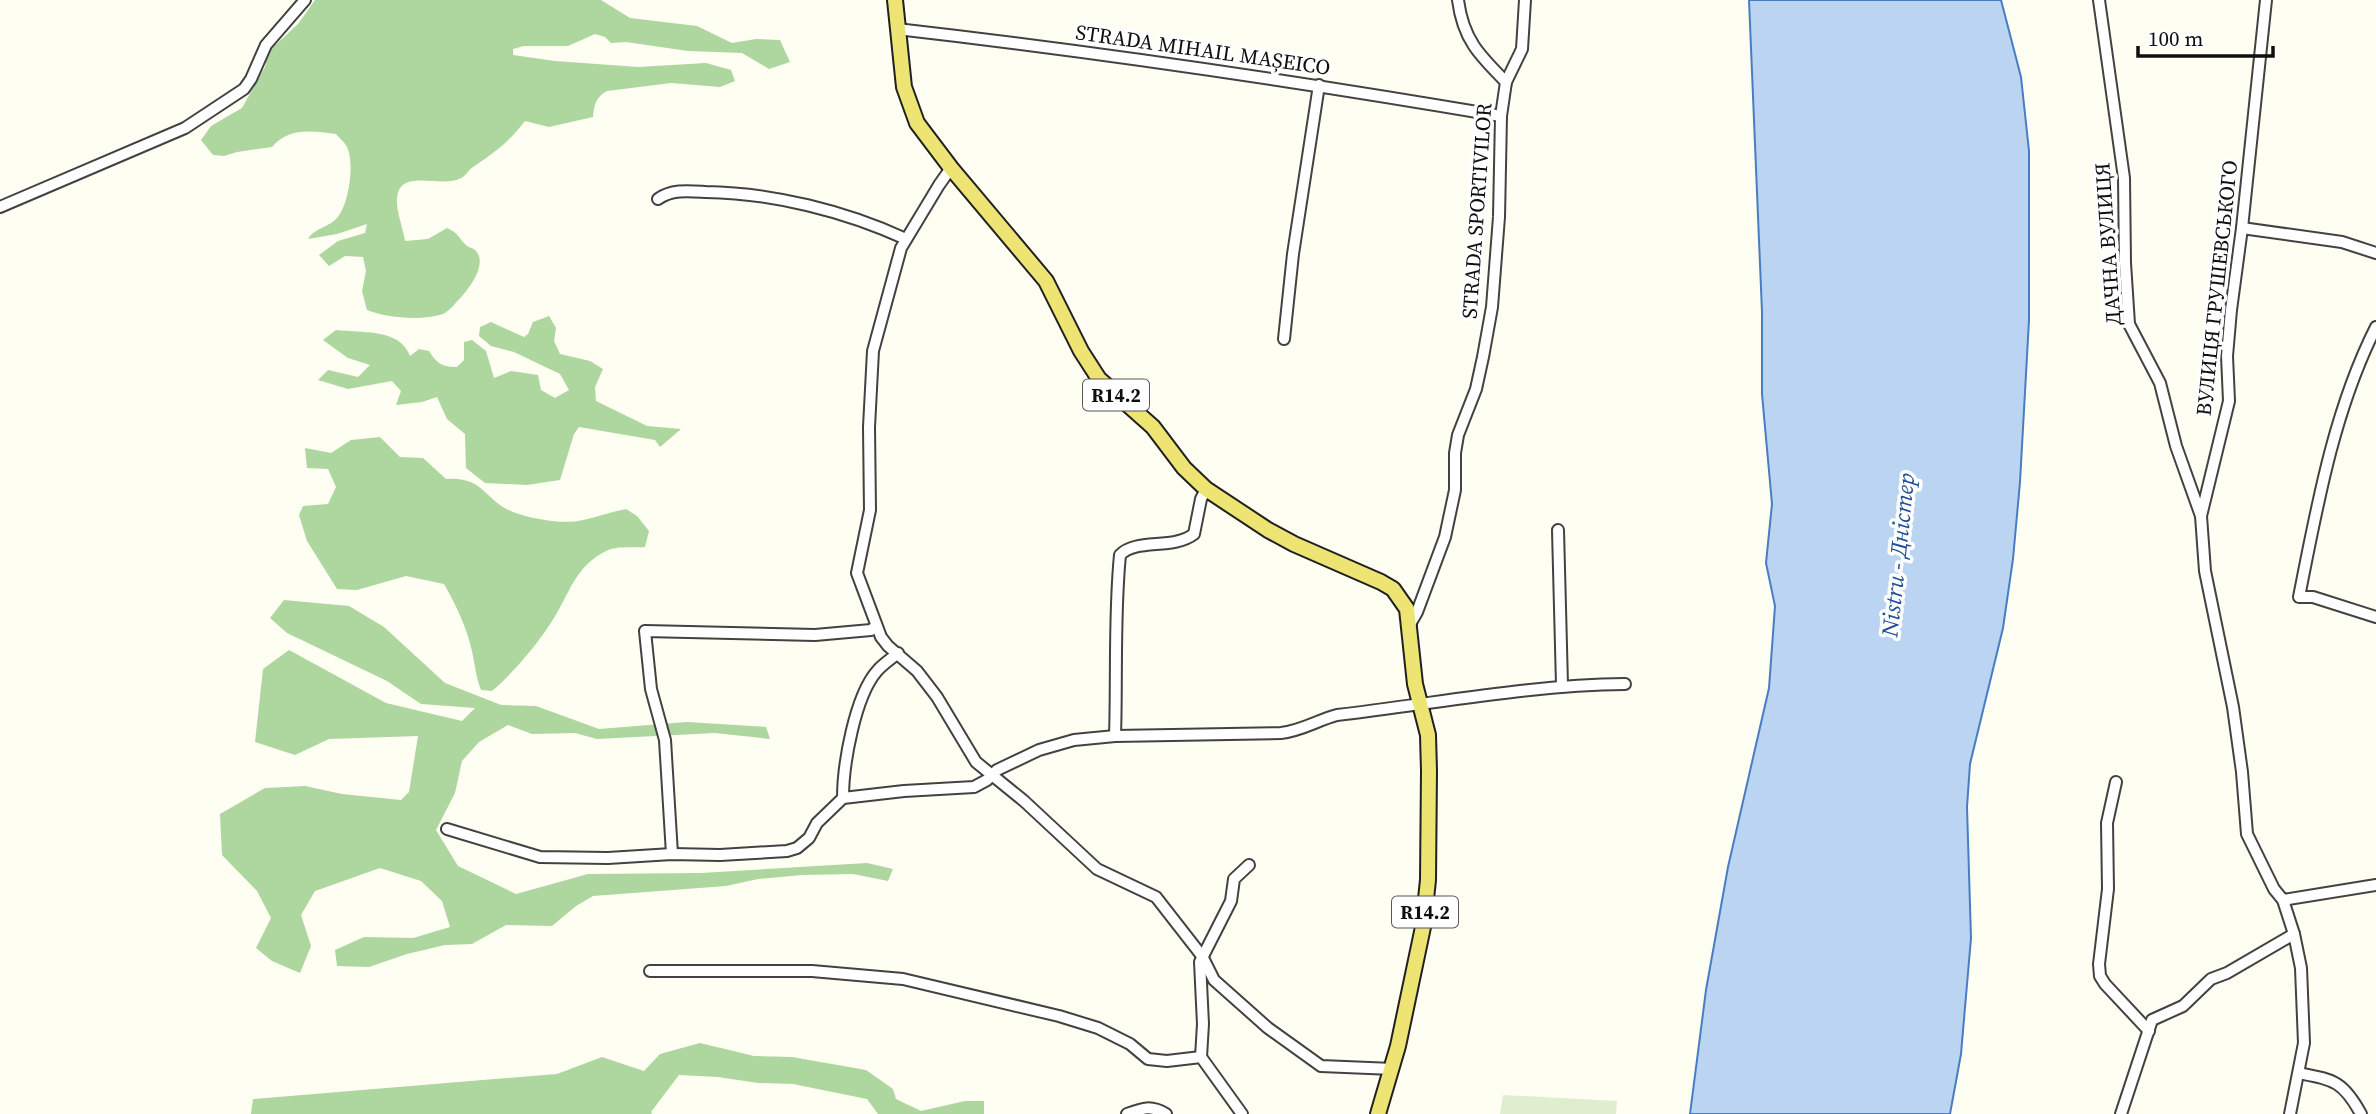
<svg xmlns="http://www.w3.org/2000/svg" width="2376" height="1114" font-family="'Source Serif 4',serif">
	<rect width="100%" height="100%" fill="#fefef2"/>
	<!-- forest -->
	<g fill="#aed69f">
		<path d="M 315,0 L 601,0 L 630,18 L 697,26 L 732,43 L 756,39 L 780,40 L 790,62 L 769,69 L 742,53 L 688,51 L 626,42 L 611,43 L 605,37 L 595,34 L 568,46 L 524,46 L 513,49 L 513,55 L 555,61 L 638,67 L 706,63 L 731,70 L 735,81 L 720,87 L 671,83 L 607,91 C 596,97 594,104 593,117 L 549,127 L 525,121 C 508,143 495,152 473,167 C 468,170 466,176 461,178 C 441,190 395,164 397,204 C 398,216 403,229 405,241 L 428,239 L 447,228 C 459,233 458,238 466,245 C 469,248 474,248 476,251 C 487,263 471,286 463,295 C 457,301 450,311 443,314 C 421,321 387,318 367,310 L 362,291 L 366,271 L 363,257 L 345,256 L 329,266 L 319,255 L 338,241 L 365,233 L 367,224 L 337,234 L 308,239 C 315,228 326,228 335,220 C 349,208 355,163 347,147 C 345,142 339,138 336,134 C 311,131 289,127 272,147 L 237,152 L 224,156 L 213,155 L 201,140 L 211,126 L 242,108 L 265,67 L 268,52 L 298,24 Z"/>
		<path d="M 549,316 L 556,328 L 554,341 L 560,354 L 590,361 L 603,369 L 595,387 L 596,401 L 647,426 L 681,429 L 660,447 L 655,440 L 579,427 L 574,434 L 560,480 L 527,485 L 485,483 L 466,468 L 465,434 L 447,419 L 437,397 L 422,402 L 396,405 L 401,391 L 392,381 L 348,389 L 318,380 L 328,370 L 358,377 L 370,365 L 348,358 L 323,340 L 336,330 C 361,333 400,328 410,356 L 419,349 L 429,351 C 437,364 443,367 457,367 L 464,360 L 464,342 L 472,340 L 486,351 L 494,378 L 511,371 L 538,375 L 541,390 L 555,398 L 569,390 L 560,374 L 514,352 L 491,346 L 479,336 L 480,327 L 491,322 L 524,337 L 528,334 L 533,322 Z"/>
		<path d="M 380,437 L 400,457 L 423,458 L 446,479 C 485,476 484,501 513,512 C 532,519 563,525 583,520 C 597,517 611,512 626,509 L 637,516 L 649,531 L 645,547 C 634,548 618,546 608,550 C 574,566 570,594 552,621 C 538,644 512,674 492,691 L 481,690 C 476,677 475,665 472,651 C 467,628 456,605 444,584 L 406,576 L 357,590 L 337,589 L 307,541 L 299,515 L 303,506 L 328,504 L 336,487 L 328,469 L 307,468 L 305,448 L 331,453 L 351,440 Z"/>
		<polygon points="284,600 349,606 384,627 445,683 501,705 536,706 599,729 687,722 766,727 770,739 715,733 597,739 575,733 532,734 508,725 479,742 462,761 455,793 436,830 458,866 516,894 588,874 701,873 867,863 893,869 888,881 853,874 802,875 758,879 726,886 593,896 576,906 552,926 506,925 472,944 445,945 407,954 369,967 337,966 335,950 364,937 413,938 450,927 442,901 421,881 380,868 315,891 301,915 311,946 300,973 272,961 256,948 271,918 257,891 222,855 220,814 265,788 305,786 342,794 401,800 409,792 418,736 329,739 295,755 255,742 263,669 289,650 386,703 462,721 475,708 421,704 387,681 287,633 270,618"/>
		<polygon points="700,1043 754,1056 792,1057 866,1070 893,1089 896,1099 921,1111 965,1101 984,1101 984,1114 878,1114 867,1099 793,1084 758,1083 718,1077 679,1075 651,1112 652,1114 251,1114 253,1099 557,1074 602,1057 644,1071 660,1054"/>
	</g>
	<!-- pitch -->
	<polygon fill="#deeecf" points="1503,1095 1617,1101 1616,1114 1500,1114"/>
	<!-- water -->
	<polygon fill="#bbd4f1" stroke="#487dc2" stroke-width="2" points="1749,0 2001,0 2021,77 2029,151 2029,320 2020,482 2013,559 2003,628 1970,764 1967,807 1971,938 1961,1054 1950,1114 1690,1114 1706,990 1728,867 1769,688 1775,606 1766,563 1772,504 1762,394 1762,312"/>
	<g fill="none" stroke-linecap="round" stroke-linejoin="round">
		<!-- minor casing -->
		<g stroke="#424242" stroke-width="14">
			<g id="minor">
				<path d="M 1458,0 C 1463,39 1479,55 1506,82"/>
				<polyline points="2099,0 2124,178 2125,263 2129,324 2160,383 2176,446 2201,516"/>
				<polyline points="2266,0 2242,228 2231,310 2227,356 2229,401 2201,516 2205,571 2233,707 2242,772 2247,834 2274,889 2283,900 2294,934 2301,968 2304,1043 2290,1114"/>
				<path d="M 897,29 C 1099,52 1301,82 1501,116"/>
				<polyline points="951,168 939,185 901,248 873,351 869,427 870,510 857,573 881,637 888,646 917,671 937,697 976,762 1024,801 1097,869 1156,897 1202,956 1214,980 1268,1028 1321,1066 1393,1069"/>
				<path d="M 658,199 C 672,189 689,191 706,192 C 773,193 845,211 906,239"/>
				<polyline points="0,207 185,128 244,89 251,79 266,45 305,0"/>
				<polyline points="2242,228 2342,242 2376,253"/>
				<path d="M 2376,327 C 2334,410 2317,506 2299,597 L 2313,597 L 2376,617"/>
				<polyline points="1284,339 1293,254 1319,85"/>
				<polyline points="1558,530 1562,685"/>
				<polyline points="1409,626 1417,612 1445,537 1455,490 1455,453 1458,435 1476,389 1483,357 1492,307 1499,217 1501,116 1506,82 1522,49 1525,0"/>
				<path d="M 1115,736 C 1117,675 1114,615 1120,555 C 1136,538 1173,550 1194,534 L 1201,499 L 1206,489"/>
				<polyline points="2116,782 2107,823 2108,889 2099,964 2100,976 2105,984 2149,1031"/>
				<path d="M 843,798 C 843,764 855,696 877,671 C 883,664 891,659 898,653"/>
				<path d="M 447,829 L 540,857 L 608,858 L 672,854 L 720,855 L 787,851 L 797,848 L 809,838 L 817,823 L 843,798 L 904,791 L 974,787 L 987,780 L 997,770 L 1039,750 L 1074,740 L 1115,736 L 1281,733 C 1301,731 1318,720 1337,715 C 1433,704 1528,685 1625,684"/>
				<polyline points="672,854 665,740 651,689 645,631 815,635 871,630 876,626"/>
				<polyline points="2283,900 2376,885"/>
				<polyline points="650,971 812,971 903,979 1059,1016 1098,1028 1130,1044 1148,1059 1167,1061 1201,1057"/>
				<path d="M 2299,1073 C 2334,1080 2343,1081 2361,1114"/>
				<path d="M 1127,1114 C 1143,1108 1151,1105 1166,1114"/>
				<polyline points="1242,1114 1201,1057 1203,1024 1200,962 1231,901 1234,879 1249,865"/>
				<polyline points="2121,1114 2152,1020 2183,1006 2211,979 2227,973 2294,934"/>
			</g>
		</g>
		<!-- major casing -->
		<g stroke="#202020" stroke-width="18">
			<polyline id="major" points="895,0 904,87 917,123 951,168 1046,281 1081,351 1099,379 1153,427 1184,468 1206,489 1268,530 1294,544 1381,582 1393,589 1407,609 1415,684 1428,735 1429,771 1428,880 1423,927 1398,1046 1378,1114"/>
		</g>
		<!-- minor -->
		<use href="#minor" stroke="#fff" stroke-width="10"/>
		<!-- major -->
		<use href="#major" stroke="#ede473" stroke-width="14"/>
	</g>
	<g text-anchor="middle" stroke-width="7" stroke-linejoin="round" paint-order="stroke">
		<!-- shield labels -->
		<g fill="#fff" stroke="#575757" stroke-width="2">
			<rect x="1083" y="379.5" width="66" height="31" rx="5"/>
			<rect x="1392" y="896.5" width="66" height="31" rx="5"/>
		</g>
		<g font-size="19" font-weight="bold" fill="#0f0f0f">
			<text x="1116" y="402">R14.2</text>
			<text x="1425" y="919">R14.2</text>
		</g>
		<!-- street labels -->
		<g font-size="21" fill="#0f0f0f" stroke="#fff">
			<text transform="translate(1203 50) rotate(8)" y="7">STRADA MIHAIL MAȘEICO</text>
			<text transform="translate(1477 211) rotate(-86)" y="7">STRADA SPORTIVILOR</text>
			<text transform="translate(2108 244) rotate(-94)" y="7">ДАЧНА ВУЛИЦЯ</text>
			<text transform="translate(2217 288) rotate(-84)" y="7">ВУЛИЦЯ ГРУШЕВСЬКОГО</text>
		</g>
		<!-- water labels -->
		<g font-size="23" font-style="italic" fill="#225097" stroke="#fff">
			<text transform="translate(1898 555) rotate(-84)" y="8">Nistru - Дністер</text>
		</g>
	</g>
	<!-- scale -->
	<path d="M2138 46v10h135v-10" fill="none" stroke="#0f0f0f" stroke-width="3.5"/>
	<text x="2148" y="46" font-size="21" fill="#0f0f0f" stroke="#ffffff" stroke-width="5" paint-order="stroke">100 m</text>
</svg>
